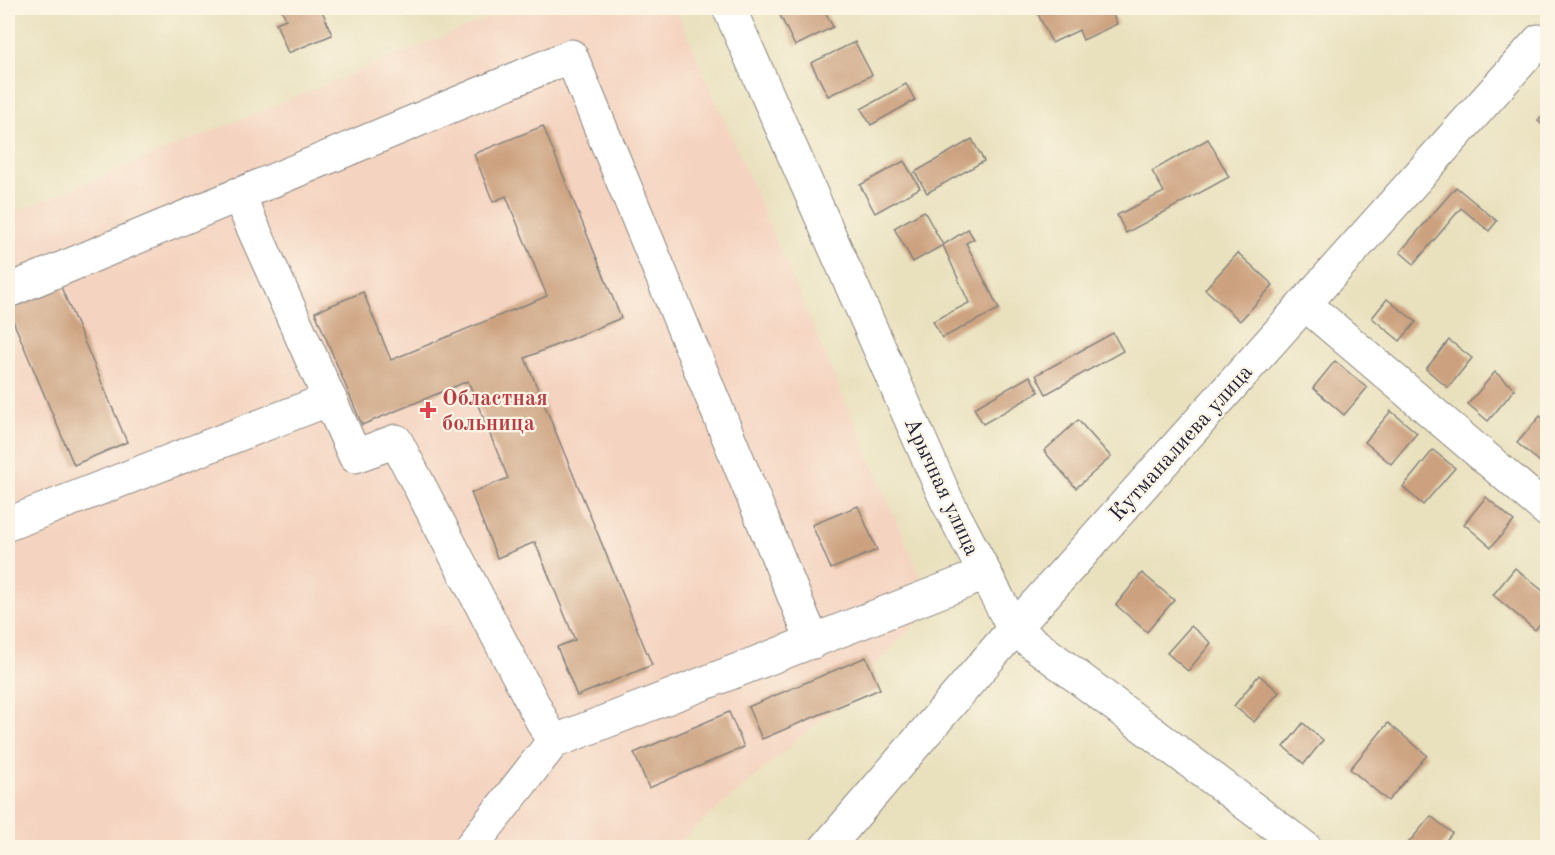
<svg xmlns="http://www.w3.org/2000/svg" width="1555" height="855" font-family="'Old Standard TT',serif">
	<rect width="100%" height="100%" fill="#fcf5e5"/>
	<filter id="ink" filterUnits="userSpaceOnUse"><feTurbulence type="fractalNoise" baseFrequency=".0167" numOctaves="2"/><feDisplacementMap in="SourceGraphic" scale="12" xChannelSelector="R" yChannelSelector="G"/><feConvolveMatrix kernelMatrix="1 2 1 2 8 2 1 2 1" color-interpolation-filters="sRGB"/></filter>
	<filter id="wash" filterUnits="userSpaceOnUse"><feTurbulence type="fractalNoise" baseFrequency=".008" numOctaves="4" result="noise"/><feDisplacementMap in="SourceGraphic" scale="24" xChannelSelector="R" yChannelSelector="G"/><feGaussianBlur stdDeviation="1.35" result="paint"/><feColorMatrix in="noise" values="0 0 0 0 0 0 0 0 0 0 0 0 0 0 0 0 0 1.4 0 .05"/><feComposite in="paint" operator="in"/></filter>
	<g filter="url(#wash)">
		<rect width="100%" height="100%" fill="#e9e1be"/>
		<!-- built -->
		<polygon fill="#f4d3c0" points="513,8 676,8 933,606 829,712 674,847 8,848 8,215"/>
		<g id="blocks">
			<!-- building -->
			<g fill="#cca17f">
				<polygon points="281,8 321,8 332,35 288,53 276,23 286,19"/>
				<polygon points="790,8 823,8 833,27 795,46 779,13"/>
				<polygon points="1035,8 1110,8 1117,24 1083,40 1079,30 1052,43"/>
				<polygon points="855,42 872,75 828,96 811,63"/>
				<polygon points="906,84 915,100 871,125 861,109"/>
				<polygon points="1548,109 1548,130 1538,121"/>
				<polygon points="543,126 621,318 525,358 652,665 577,696 557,647 575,640 535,542 497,558 471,493 508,478 468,381 362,425 315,312 363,292 391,360 547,296 506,196 493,202 474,154"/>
				<polygon points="972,139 984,161 927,193 915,172"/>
				<polygon points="1208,139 1229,177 1126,233 1117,215 1164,192 1152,171"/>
				<polygon points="904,161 920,188 875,213 860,185"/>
				<polygon points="1456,187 1497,221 1489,231 1461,208 1414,264 1400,252"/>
				<polygon points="924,211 943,245 913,262 894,228"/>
				<polygon points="968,229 974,239 966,243 999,309 942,338 933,321 969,303 943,245"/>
				<polygon points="1238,253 1273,285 1240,321 1205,289"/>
				<polygon points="61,287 127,442 74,465 8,309"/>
				<polygon points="1387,299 1416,322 1400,341 1372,318"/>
				<polygon points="1113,333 1123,351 1046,394 1036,375"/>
				<polygon points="1449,340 1472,358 1448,388 1426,369"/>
				<polygon points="1335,361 1367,388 1344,415 1313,388"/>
				<polygon points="1495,372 1515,389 1488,421 1468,404"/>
				<polygon points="1030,376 1039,392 983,424 974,408"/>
				<polygon points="1391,411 1417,433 1391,464 1365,442"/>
				<polygon points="1540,416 1548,422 1548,453 1540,462 1517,443"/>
				<polygon points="1078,420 1111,457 1076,488 1044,451"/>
				<polygon points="1433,450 1455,468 1423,505 1403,487"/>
				<polygon points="1486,497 1514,521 1491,547 1464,524"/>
				<polygon points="858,506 877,550 831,569 812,525"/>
				<polygon points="1515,568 1548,595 1548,614 1535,630 1493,595"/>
				<polygon points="1142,573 1174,600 1147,632 1116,605"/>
				<polygon points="1191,626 1211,643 1188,671 1167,653"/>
				<polygon points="866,657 880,689 762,739 748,707"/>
				<polygon points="1259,675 1279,692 1254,722 1234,706"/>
				<polygon points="729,712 744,747 649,788 634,753"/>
				<polygon points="1303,723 1323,740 1304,764 1284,747"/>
				<polygon points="1388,723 1427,755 1388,801 1350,769"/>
				<polygon points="1431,816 1452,833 1440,848 1404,848"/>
			</g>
		</g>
	</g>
	<g filter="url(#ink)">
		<use href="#blocks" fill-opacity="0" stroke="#86827c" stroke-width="1.5"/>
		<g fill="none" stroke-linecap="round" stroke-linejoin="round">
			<!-- minor casing -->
			<g stroke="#86827c" stroke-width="35">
				<g id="minor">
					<polyline points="729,8 947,501 1014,629 1305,848"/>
					<polyline points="238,194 355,456 396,441 553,742 985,574"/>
					<polyline points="8,291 571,56 813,642"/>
					<polyline points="1305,304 1548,511"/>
					<polyline points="8,524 330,399"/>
					<polyline points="470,848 553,742"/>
					<polyline points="826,848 1014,629 1539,41 1548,48"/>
				</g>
			</g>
			<!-- minor -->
			<use href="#minor" stroke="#fff" stroke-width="33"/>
		</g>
	</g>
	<!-- markers -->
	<path fill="#e0444e" stroke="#fcf5e5" stroke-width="2" d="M425 401h6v6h6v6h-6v6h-6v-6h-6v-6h6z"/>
	<g text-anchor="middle" stroke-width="4.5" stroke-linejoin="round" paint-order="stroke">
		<!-- health labels -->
		<g font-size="22" font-weight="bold" fill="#be3a42" stroke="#fcf5e5" text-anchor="start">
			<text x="442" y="405">Областная<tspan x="442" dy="25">больница</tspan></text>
		</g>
		<!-- street labels -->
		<g font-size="22" fill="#22223b" stroke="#fcf5e5">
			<text transform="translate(1180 442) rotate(-48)" y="8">Кутманалиева улица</text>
			<text transform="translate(943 486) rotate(65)" y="8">Арычная улица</text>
		</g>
	</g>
	<!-- margin -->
	<rect width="1555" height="855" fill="none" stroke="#fcf5e5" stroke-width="30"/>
</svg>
